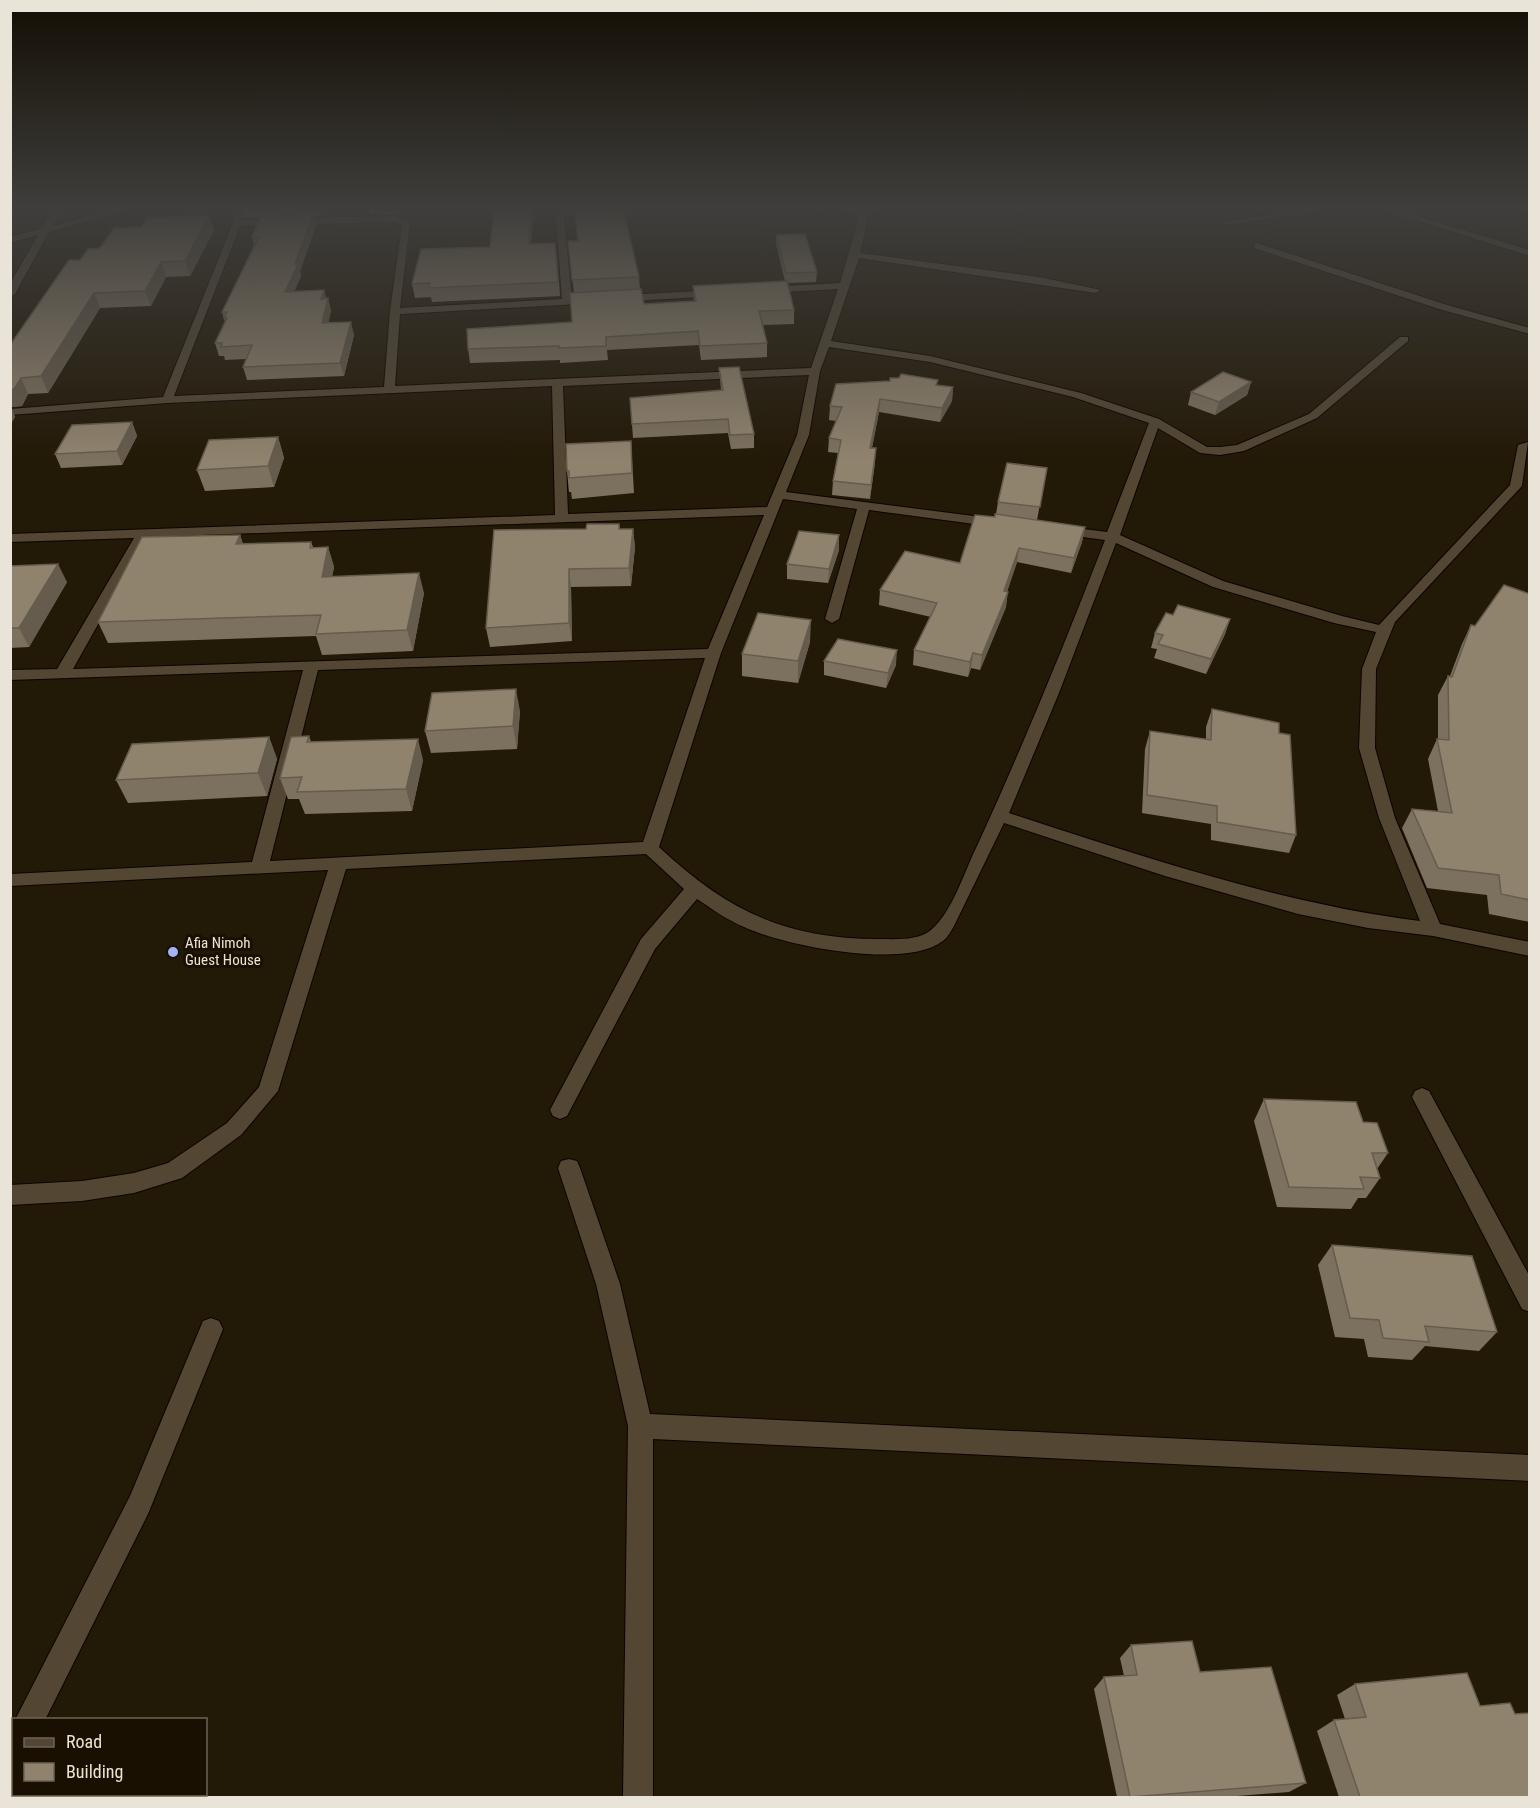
<svg xmlns="http://www.w3.org/2000/svg" width="1540" height="1808" font-family="'Roboto Condensed',sans-serif">
	<rect width="100%" height="100%" fill="#231907"/>
	<g fill="none" stroke-linecap="round" stroke-linejoin="round">
		<!-- street casing -->
		<g stroke="#0c0400" stroke-width="2">
			<g id="street">
				<polygon points="54,208 62,208 53,226 117,208 131,208 49,232 15,294 10,297 10,284 38,235 10,243 10,237 42,228"/>
				<path d="M 235,208 L 243,208 L 242,220 L 395,216 L 410,222 L 400,308 L 562,299 L 556,217 C 567,206 579,208 593,208 L 571,213 L 564,218 L 572,298 L 718,290 L 723,293 L 718,296 L 400,314 L 395,386 L 811,368 L 838,289 L 766,293 L 761,290 L 766,287 L 840,283 L 860,214 L 816,208 L 875,208 L 869,213 L 860,253 L 1039,277 L 1101,290 L 1096,293 L 859,258 L 831,341 L 930,356 L 1081,393 L 1159,419 L 1207,447 L 1220,447 L 1237,445 L 1309,414 L 1400,337 L 1408,337 L 1408,341 L 1317,418 L 1244,451 L 1220,455 L 1200,453 L 1158,428 L 1120,535 L 1223,581 L 1342,616 L 1379,625 L 1510,485 L 1518,445 L 1528,442 L 1522,486 L 1395,622 L 1376,669 L 1375,748 L 1395,818 L 1440,924 L 1530,942 L 1530,956 L 1433,936 L 1368,928 L 1298,914 L 1165,876 L 1004,823 L 954,926 C 951,931 948,937 943,941 C 905,970 785,946 744,927 C 727,920 712,909 697,899 L 655,949 L 567,1116 L 560,1119 L 553,1116 L 550,1110 L 641,939 L 684,889 L 646,854 L 346,869 L 278,1091 L 241,1135 L 182,1178 L 134,1193 L 82,1201 L 10,1205 L 10,1185 L 82,1181 L 134,1173 L 168,1163 L 227,1123 L 259,1087 L 328,870 L 10,886 L 10,874 L 252,862 L 303,670 L 10,680 L 10,670 L 57,669 L 134,538 L 10,542 L 10,534 L 555,515 L 552,386 L 167,403 L 10,415 L 10,409 L 163,397 L 233,223 ZM 379,222 L 394,222 L 402,225 L 390,311 L 384,387 L 174,396 L 240,226 ZM 829,347 L 930,362 L 1073,397 L 1149,423 L 1107,532 L 1060,526 L 1054,530 L 1060,534 L 1105,540 C 1065,643 1023,746 977,846 C 964,872 953,911 931,930 C 918,941 895,939 878,939 C 785,939 726,910 659,847 L 721,653 L 783,499 L 857,509 L 825,619 L 832,623 L 839,619 L 869,510 L 997,527 L 1003,523 L 997,519 L 786,492 L 809,435 L 820,371 ZM 809,375 L 797,435 L 767,507 L 568,514 L 563,386 ZM 764,515 L 708,649 L 73,669 L 147,537 ZM 1116,543 L 1213,587 L 1334,623 L 1376,632 L 1362,669 L 1359,748 L 1379,818 L 1420,921 C 1279,903 1144,857 1009,813 L 1059,693 ZM 705,658 L 643,842 L 270,861 L 318,670 Z"/>
				<polygon points="1315,208 1339,208 1227,225 1223,222"/>
				<polygon points="1377,208 1390,208 1530,250 1530,256"/>
				<polygon points="1257,243 1447,305 1530,328 1530,334 1439,309 1254,248 1254,244"/>
				<polygon points="1422,1088 1429,1091 1530,1277 1530,1312 1522,1309 1412,1097 1415,1091"/>
				<polygon points="569,1159 577,1161 580,1168 620,1284 650,1414 1530,1455 1530,1481 653,1439 653,1798 623,1798 628,1426 596,1284 558,1168 561,1161"/>
				<polygon points="211,1318 219,1321 223,1329 148,1514 45,1720 15,1720 130,1496 203,1321"/>
				<polygon points="10,1720 14,1720 14,1783 10,1785"/>
			</g>
		</g>
		<!-- street -->
		<use href="#street" fill="#534733" fill-rule="evenodd"/>
	</g>
	<!-- wall -->
	<g fill="#7c715f">
		<polygon points="242,208 323,208 320,216 314,216 316,226 300,271 301,276 294,291 324,290 326,299 328,298 331,311 328,323 354,335 344,376 247,380 243,367 246,359 225,360 224,356 219,356 215,343 225,322 222,312 254,245 252,237 261,217 244,218"/>
		<polygon points="369,208 401,208 400,215 370,214"/>
		<polygon points="209,215 214,230 190,276 166,277 151,306 100,308 48,393 28,394 22,406 11,407 15,417 10,425 10,345 80,260 100,248 141,227"/>
		<polygon points="776,235 817,272 816,282 787,283 794,310 794,324 763,325 767,343 767,357 701,360 699,345 607,350 608,360 560,363 560,360 470,363 468,349 572,322 574,293 568,241 639,277 640,289 644,304 694,301 693,286 785,281 776,244"/>
		<polygon points="531,244 557,257 560,296 432,302 431,297 415,298 412,284"/>
		<polygon points="719,368 754,434 754,448 731,449 728,433 633,438 630,398 721,390"/>
		<polygon points="1251,382 1247,395 1215,415 1188,405 1191,392"/>
		<polygon points="938,385 953,387 952,401 940,422 879,412 872,448 875,462 870,499 832,495 833,481 838,453 828,452 829,438 836,421 829,420 830,406"/>
		<polygon points="132,422 137,436 122,465 61,468 55,454"/>
		<polygon points="278,437 284,458 274,487 205,491 197,470"/>
		<polygon points="631,441 634,493 572,499 571,492 569,492 567,471"/>
		<polygon points="1047,468 1037,520 1085,527 1082,542 1071,573 1017,562 1007,592 1006,607 980,670 971,668 968,677 913,665 914,650 931,617 879,605 880,590 960,563 995,517 996,514 998,502"/>
		<polygon points="619,524 620,529 633,529 635,547 631,586 571,587 572,641 490,647 486,628 586,529"/>
		<polygon points="240,535 243,544 311,542 313,547 328,547 334,567 332,577 424,593 413,651 322,655 316,636 108,643 98,622"/>
		<polygon points="839,535 839,550 828,583 787,579 787,564"/>
		<polygon points="10,566 67,582 29,647 10,648"/>
		<polygon points="1530,594 1530,922 1489,914 1487,895 1427,888 1402,828 1412,809 1438,811 1428,759 1437,739 1438,739 1438,695 1448,676 1450,676 1462,644 1471,625 1475,626"/>
		<polygon points="1173,615 1230,619 1225,634 1206,674 1154,658 1157,649 1151,648 1155,633"/>
		<polygon points="810,642 798,683 742,676 742,654"/>
		<polygon points="824,661 896,665 886,688 824,675"/>
		<polygon points="1212,709 1296,835 1289,853 1211,840 1211,824 1142,813 1145,749 1150,731 1206,739 1206,727"/>
		<polygon points="520,711 517,749 431,753 425,731"/>
		<polygon points="309,736 311,742 423,760 412,811 305,814 299,799 288,799 280,778"/>
		<polygon points="269,737 277,759 267,796 128,803 116,780"/>
		<polygon points="1264,1099 1363,1122 1388,1153 1377,1169 1380,1178 1366,1198 1358,1198 1351,1209 1277,1207 1254,1121"/>
		<polygon points="1332,1245 1497,1332 1479,1351 1425,1346 1412,1360 1368,1357 1364,1339 1335,1337 1318,1265"/>
		<polygon points="1131,1645 1200,1672 1306,1783 1289,1792 1224,1797 1117,1797 1094,1689 1104,1677 1124,1676 1120,1658"/>
		<polygon points="1355,1684 1480,1706 1530,1797 1339,1797 1317,1731 1334,1720 1345,1719 1337,1695"/>
	</g>
	<!-- shaded-wall -->
	<g fill="#655c4d">
		<polygon points="318,208 323,208 320,216"/>
		<polygon points="398,208 401,208 400,215"/>
		<polygon points="531,208 534,208 530,258 529,244"/>
		<polygon points="313,214 316,226 300,271 301,276 289,305 285,292"/>
		<polygon points="209,215 214,230 190,276 185,261"/>
		<polygon points="161,262 166,277 151,306 145,291"/>
		<polygon points="324,290 327,302 321,299"/>
		<polygon points="94,293 100,308 48,393 41,376"/>
		<polygon points="328,298 331,311 325,336 322,323"/>
		<polygon points="351,322 354,335 344,376 340,363"/>
		<polygon points="21,378 28,394 22,406 11,407 15,417 10,425 10,390"/>
		<polygon points="1251,382 1247,395 1215,415 1219,402"/>
		<polygon points="953,387 952,401 940,422 942,408"/>
		<polygon points="880,399 879,412 869,462 870,448"/>
		<polygon points="132,422 137,436 122,465 117,451"/>
		<polygon points="278,437 284,458 274,487 268,466"/>
		<polygon points="876,448 875,462 870,499 871,485"/>
		<polygon points="1085,527 1082,542 1071,573 1074,558"/>
		<polygon points="633,529 635,547 631,586 629,568"/>
		<polygon points="240,535 247,556 236,544"/>
		<polygon points="839,535 839,550 828,583 829,569"/>
		<polygon points="328,547 334,567 328,598 322,577"/>
		<polygon points="1019,548 1017,562 1002,606 1004,591"/>
		<polygon points="58,564 67,582 29,647 19,628"/>
		<polygon points="569,569 571,587 572,641 569,623"/>
		<polygon points="419,573 424,593 413,651 407,630"/>
		<polygon points="1008,592 1006,607 980,670 982,655"/>
		<polygon points="1230,619 1225,634 1206,674 1211,659"/>
		<polygon points="811,620 810,642 798,683 798,661"/>
		<polygon points="897,650 896,665 886,688 888,673"/>
		<polygon points="973,653 971,668 968,677 970,662"/>
		<polygon points="516,689 520,711 517,749 513,726"/>
		<polygon points="269,737 277,759 267,796 258,773"/>
		<polygon points="418,739 423,760 412,811 406,789"/>
	</g>
	<!-- building -->
	<g fill="#90836e" stroke="#655c4d" stroke-width="1.5">
		<polygon points="494,208 531,208 529,244 555,243 558,282 429,288 430,283 412,284 421,249 490,247"/>
		<polygon points="575,208 623,208 639,277 572,280 568,241 578,241"/>
		<polygon points="313,214 295,264 298,264 285,292 324,290 321,299 328,298 322,323 351,322 340,363 243,367 252,345 221,347 222,343 215,343 227,318 224,318 227,312 222,312 259,237 252,237 261,216"/>
		<polygon points="209,215 185,261 161,262 145,291 94,293 41,376 21,378 14,389 10,390 10,345 69,260 80,260 88,249 100,248 114,228 141,227 147,218"/>
		<polygon points="805,234 817,272 786,273 776,235"/>
		<polygon points="787,281 794,310 759,311 767,343 700,346 698,331 606,337 606,346 559,348 559,346 468,349 467,329 572,322 570,293 641,289 644,304 696,301 693,286"/>
		<polygon points="739,367 754,434 730,435 728,419 632,424 630,398 723,390 719,368"/>
		<polygon points="1223,372 1251,382 1219,402 1191,392"/>
		<polygon points="901,374 938,380 936,385 953,387 942,408 880,399 870,448 876,448 871,485 833,481 841,440 829,438 842,407 830,406 836,384 890,381 890,378 899,378"/>
		<polygon points="132,422 117,451 55,454 72,425"/>
		<polygon points="278,437 268,466 197,470 209,440"/>
		<polygon points="631,441 632,473 569,478 569,471 567,471 566,444"/>
		<polygon points="1007,463 1047,468 1040,507 998,502"/>
		<polygon points="995,514 1085,527 1074,558 1019,548 1004,591 1008,592 982,655 973,653 970,662 914,650 937,603 880,590 905,551 960,563 975,515 995,517"/>
		<polygon points="587,524 619,524 619,529 633,529 629,568 569,569 569,623 486,628 494,530 586,529"/>
		<polygon points="799,531 839,535 829,569 787,564"/>
		<polygon points="240,535 236,544 311,542 310,548 328,547 322,577 419,573 407,630 316,634 321,615 98,622 142,537"/>
		<polygon points="58,564 19,628 10,628 10,566"/>
		<polygon points="1504,585 1530,594 1530,900 1501,894 1499,875 1438,868 1412,809 1452,813 1437,739 1449,740 1448,676 1452,677 1471,625 1475,626"/>
		<polygon points="1178,605 1230,619 1211,659 1158,644 1163,635 1155,633 1166,613 1173,615"/>
		<polygon points="758,613 811,620 798,661 742,654"/>
		<polygon points="838,639 897,650 888,673 824,661"/>
		<polygon points="516,689 513,726 425,731 432,693"/>
		<polygon points="1212,709 1279,723 1279,733 1290,735 1296,835 1217,822 1217,806 1147,795 1150,731 1211,740"/>
		<polygon points="309,736 307,742 418,739 406,789 297,792 302,777 280,778 291,737"/>
		<polygon points="269,737 258,773 116,780 132,744"/>
		<polygon points="1264,1099 1356,1102 1363,1122 1377,1123 1388,1153 1372,1153 1380,1178 1360,1177 1364,1189 1289,1187"/>
		<polygon points="1332,1245 1472,1256 1497,1332 1425,1326 1429,1342 1383,1338 1379,1320 1350,1318"/>
		<polygon points="1192,1641 1200,1672 1271,1667 1306,1783 1130,1797 1104,1677 1137,1675 1131,1645"/>
		<polygon points="1467,1673 1480,1706 1510,1703 1515,1714 1530,1713 1530,1797 1360,1797 1334,1720 1366,1717 1355,1684"/>
	</g>
	<!-- sky -->
	<linearGradient id="sky" x2="0" y2="1"><stop stop-color="#130e04"/><stop offset="0.45" stop-color="#3f3e3c"/><stop offset="1" stop-color="#3f3e3c" stop-opacity="0"/></linearGradient>
	<rect width="1540" height="461" fill="url(#sky)"/>
	<!-- markers -->
	<circle fill="#a2b2fd" stroke="#1a1001" stroke-width="2" cx="173" cy="952" r="6"/>
	<g text-anchor="middle" stroke-width="6" stroke-linejoin="round" paint-order="stroke">
		<!-- poi labels -->
		<g font-size="15" fill="#eae3d7" stroke="#1a1001" text-anchor="start">
			<text x="185" y="948">Afia Nimoh<tspan x="185" dy="17">Guest House</tspan></text>
		</g>
	</g>
	<!-- border -->
	<rect width="1540" height="1808" fill="none" stroke="#eae3d7" stroke-width="24"/>
	<!-- legend -->
	<rect x="12" y="1718" width="195" height="78" fill="#1a1001" stroke="#6d6457" stroke-width="1.5"/>
	<rect x="24" y="1738" width="30" height="9" fill="#534733" stroke="#6d6457" stroke-width="1.5"/>
	<text x="66" y="1748" font-size="18" fill="#eae3d7">Road</text>
	<rect x="24" y="1763" width="30" height="18" fill="#90836e" stroke="#6d6457" stroke-width="1.5"/>
	<text x="66" y="1778" font-size="18" fill="#eae3d7">Building</text>
</svg>
